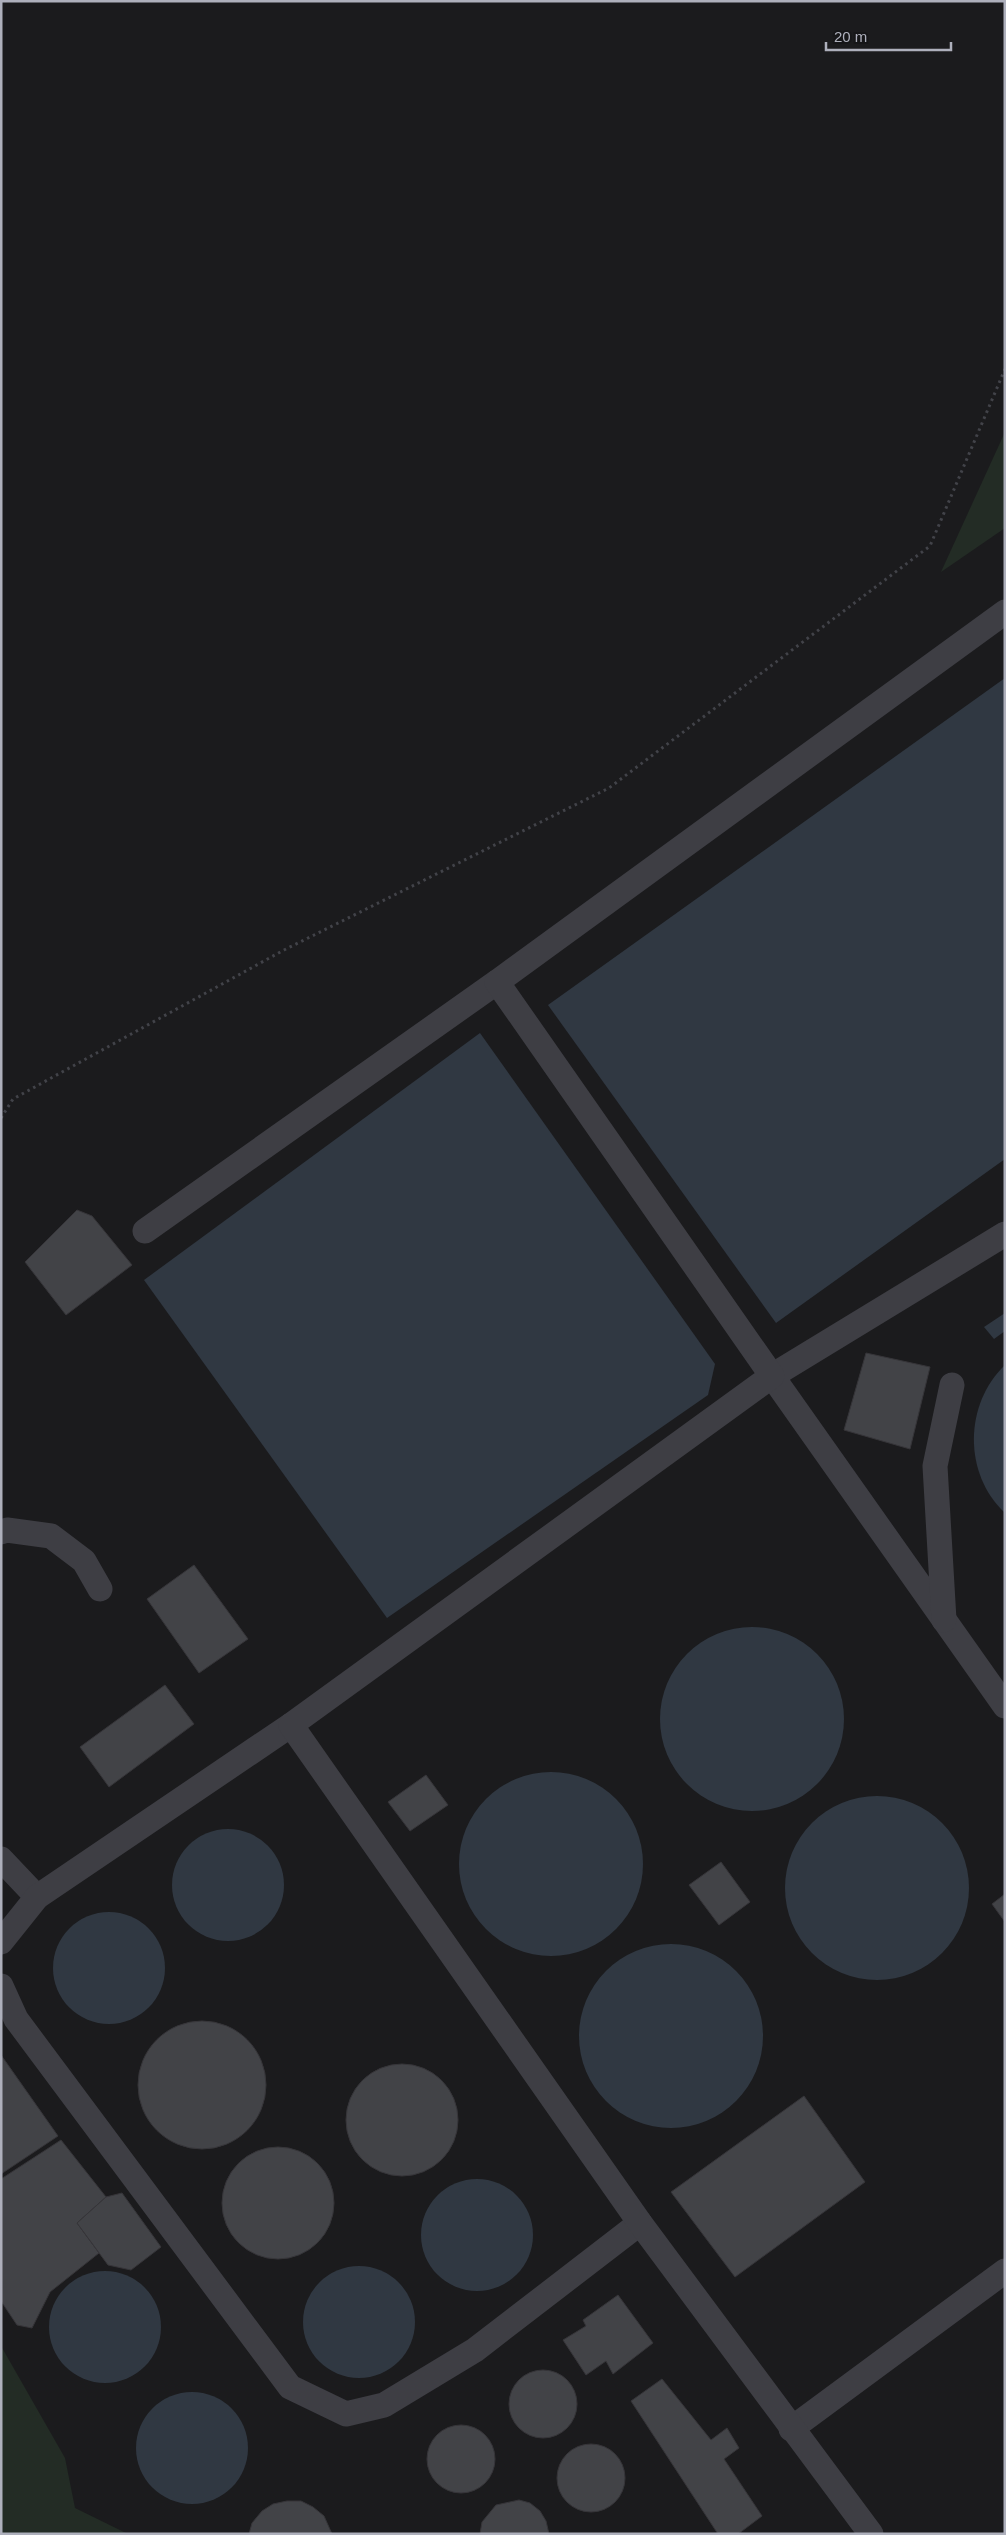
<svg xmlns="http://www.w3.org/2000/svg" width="1006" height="2535" font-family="Arial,sans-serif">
	<rect width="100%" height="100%" fill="#1b1b1d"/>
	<!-- green -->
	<g fill="#232c25">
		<polygon points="1005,432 1005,528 941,572"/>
		<polygon points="1,2346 65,2458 75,2508 128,2534 1,2534"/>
	</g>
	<!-- water -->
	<g fill="#303842">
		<polygon points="1005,678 1005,1159 776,1323 548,1005"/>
		<polygon points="480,1033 715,1364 708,1395 387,1618 144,1280"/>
		<polygon points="1005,1313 1005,1331 994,1339 984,1327"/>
		<path d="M 1005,1365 L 1005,1513 C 963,1474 964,1404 1005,1365 Z"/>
		<circle cx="752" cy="1719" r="92"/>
		<circle cx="551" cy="1864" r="92"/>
		<circle cx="877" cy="1888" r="92"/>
		<circle cx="228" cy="1885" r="56"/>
		<circle cx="109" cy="1968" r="56"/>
		<circle cx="671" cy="2036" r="92"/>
		<circle cx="477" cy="2235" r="56"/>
		<circle cx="359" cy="2322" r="56"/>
		<circle cx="105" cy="2327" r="56"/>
		<circle cx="192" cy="2448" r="56"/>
	</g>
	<!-- building -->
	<g fill="#424347" stroke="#363539">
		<polygon points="77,1210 92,1216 132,1265 66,1315 25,1262"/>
		<polygon points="866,1353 930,1367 910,1449 844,1430"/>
		<polygon points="194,1565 248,1639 199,1673 147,1599"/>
		<polygon points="165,1685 194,1724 109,1787 80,1747"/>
		<polygon points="426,1775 448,1805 410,1831 388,1802"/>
		<polygon points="721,1862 750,1902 719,1925 689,1885"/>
		<polygon points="1005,1894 1005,1922 992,1904"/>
		<circle cx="202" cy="2085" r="64"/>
		<polygon points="1,2055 58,2136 1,2174"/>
		<circle cx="402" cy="2120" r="56"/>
		<polygon points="804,2096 865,2182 735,2277 671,2192"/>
		<polygon points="61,2140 106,2197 77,2223 99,2253 50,2292 32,2328 17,2325 1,2301 1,2179"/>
		<circle cx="278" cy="2203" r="56"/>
		<polygon points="122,2193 161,2247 131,2270 108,2265 77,2223 106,2197"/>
		<polygon points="618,2295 653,2343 613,2374 606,2361 586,2375 563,2340 586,2326 583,2320"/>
		<circle cx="543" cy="2404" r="34"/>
		<polygon points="662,2379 711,2440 727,2428 739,2448 724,2459 762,2516 738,2534 718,2534 631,2401"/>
		<circle cx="461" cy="2459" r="34"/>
		<circle cx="591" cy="2478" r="34"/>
		<polygon points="519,2500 530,2503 540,2511 546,2521 549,2534 480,2534 482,2522 496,2505"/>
		<polygon points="287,2501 301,2501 313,2507 324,2516 332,2534 249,2534 252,2523 262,2511 273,2504"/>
	</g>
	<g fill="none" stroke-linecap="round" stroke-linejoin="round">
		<!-- path -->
		<polyline stroke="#424349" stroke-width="3" stroke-dasharray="2.5 4" stroke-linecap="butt" points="1,1118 13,1099 284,950 609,788 930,546 1005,369"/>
		<!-- lane -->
		<g stroke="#3e3e44" stroke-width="25">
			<polyline points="145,1231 497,982"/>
			<polyline points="1005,1234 772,1376 1005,1706"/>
			<polyline points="1,1532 7,1530 51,1536 84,1561 100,1589"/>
			<polyline points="944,1620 935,1466 952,1385"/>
			<polyline points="1,1859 37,1897"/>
			<polyline points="1,1942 37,1897 291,1725"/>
			<polyline points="1,1986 16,2019 290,2387 346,2414 384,2405 475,2350 640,2223"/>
			<polyline points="791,2429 1005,2271"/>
			<polyline points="871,2534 640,2223 291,1725 772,1376 497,982 1005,612"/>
		</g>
	</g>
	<!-- border -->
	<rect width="1006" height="2535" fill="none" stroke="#aeb0bc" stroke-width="5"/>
	<!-- scale -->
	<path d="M826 42v8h125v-8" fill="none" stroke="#aeb0bc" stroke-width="2.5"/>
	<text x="834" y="42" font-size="15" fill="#aeb0bc" stroke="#161618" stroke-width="4" paint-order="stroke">20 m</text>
</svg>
